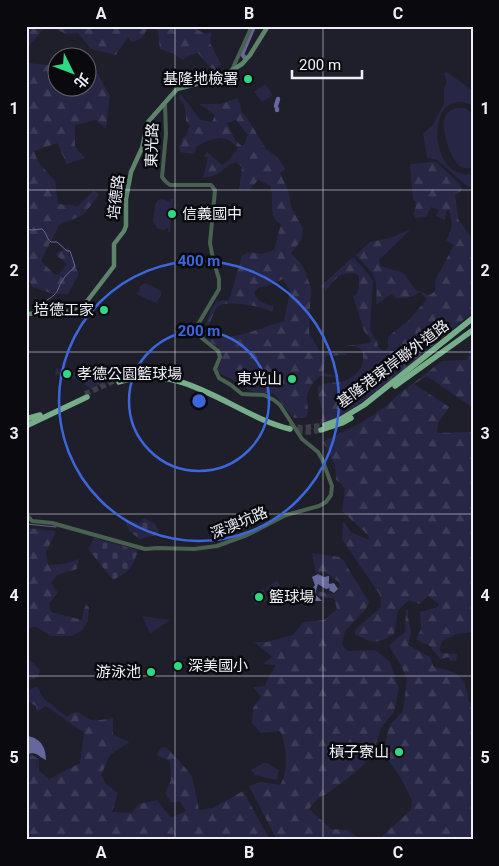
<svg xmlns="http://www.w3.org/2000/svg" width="499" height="866" font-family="Roboto,'Noto Sans TC',sans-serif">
	<defs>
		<pattern id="forest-firs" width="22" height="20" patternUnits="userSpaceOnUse" patternTransform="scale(1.25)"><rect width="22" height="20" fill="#272745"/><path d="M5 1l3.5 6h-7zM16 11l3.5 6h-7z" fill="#3c3c57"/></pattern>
		<pattern id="cemetery-stones" width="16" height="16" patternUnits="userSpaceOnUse" patternTransform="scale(1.25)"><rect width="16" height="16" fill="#272745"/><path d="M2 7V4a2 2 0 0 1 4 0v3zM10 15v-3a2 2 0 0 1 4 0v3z" fill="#3c3c57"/></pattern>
		<pattern id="water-ripples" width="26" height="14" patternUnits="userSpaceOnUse" patternTransform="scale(1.25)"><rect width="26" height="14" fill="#67679e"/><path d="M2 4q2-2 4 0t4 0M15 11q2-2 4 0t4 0" fill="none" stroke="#555570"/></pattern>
	</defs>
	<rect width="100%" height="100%" fill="#1e1f2a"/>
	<!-- green -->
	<g fill="#272745">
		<path d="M 447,72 L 473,91 L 473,106 C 426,81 425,181 473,174 L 473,188 L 467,186 L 437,160 L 427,158 L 423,133 L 432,126 L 444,104 L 444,88 L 447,82 L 444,73 Z"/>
		<polygon points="265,84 273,95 262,102 254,92"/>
		<path d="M 457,108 L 465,108 L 473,114 L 472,168 C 468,168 464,169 461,167 C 452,163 441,129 444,120 C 446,113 451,109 457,108 Z"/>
		<polygon points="163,199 170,202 171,199 173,199 170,233 168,232 168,228 164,230 158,229 153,222 155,204 158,200"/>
		<polygon points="146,283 161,291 161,296 157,301 158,304 136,294 137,292 139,292 140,286"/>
		<polygon points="56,368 79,373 81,380 55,375"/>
		<polygon points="81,373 97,376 104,384 91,390 85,385"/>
		<path d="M 277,581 L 282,588 L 302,587 L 301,595 C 290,597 280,597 270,600 L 266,588 Z"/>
		<polygon points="264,589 267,601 255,605 251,593"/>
		<polygon points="142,616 170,620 150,634"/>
		<polygon points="263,763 267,763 279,770 277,780 255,775 251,770"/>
	</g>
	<!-- forest -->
	<g fill="url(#forest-firs)" fill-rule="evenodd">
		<polygon points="26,26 46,26 26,49"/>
		<polygon points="50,26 149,26 142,38 132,42 128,37 116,55 91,49 78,33 66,34"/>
		<polygon points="152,26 191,26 205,34 211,32 210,43 221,64 214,72 198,53 188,56 183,60 172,53 160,49 158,32"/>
		<path d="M 26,61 L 28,63 L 57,66 L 58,88 L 88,88 L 88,65 L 91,65 C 100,74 102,85 110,95 L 106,129 L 96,120 L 75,125 L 75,147 L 85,158 L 67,164 L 57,143 L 34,151 L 38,162 L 55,181 L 58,204 L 78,206 L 94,190 L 99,195 L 83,215 L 59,225 L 41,261 L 54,274 L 58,275 L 67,264 L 55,254 L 69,247 L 69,254 L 79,274 L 68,294 L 53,294 L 33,287 L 26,276 Z"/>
		<path d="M 181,95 L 201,120 L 212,122 L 215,115 L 200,104 L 220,104 L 237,98 L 240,103 L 242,113 L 246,116 L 266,149 L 277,157 L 285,169 L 280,173 L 288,190 L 291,207 L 303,229 L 302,239 L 291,253 L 303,266 L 311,288 L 309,333 L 319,350 L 324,353 L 345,353 L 347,355 L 326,356 L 323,373 L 339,376 L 339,377 L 320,376 C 313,383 306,391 307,402 C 308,409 309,411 306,418 L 294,418 L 274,394 L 250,391 L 230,378 L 219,373 L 217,370 L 222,358 L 218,347 L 201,336 L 199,331 L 200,328 C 211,351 265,326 284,321 L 290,292 L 283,279 L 273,284 L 258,288 L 254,293 L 259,301 L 274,307 L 272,312 C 264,306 224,299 217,307 C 214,311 211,320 209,325 L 205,327 L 211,309 L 217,301 L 229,300 L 242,256 L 249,252 L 262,254 L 274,250 L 281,224 C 278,222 276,221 274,218 C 272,216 272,191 271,186 L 258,180 L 249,190 L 239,190 L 242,167 L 236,162 C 221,167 223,176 203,178 L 208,158 L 204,156 L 207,152 L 222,165 L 229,160 L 238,148 C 224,132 213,138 196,147 L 195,154 L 180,152 L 179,146 L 182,144 L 182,139 L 186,136 L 190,125 L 186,122 C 186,113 186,103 178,98 ZM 236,120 L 248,135 L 243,147 L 235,140 L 227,123 Z"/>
		<path d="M 432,162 L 436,162 L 459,183 L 462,188 L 461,191 L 455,195 L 458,219 L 473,240 L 473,312 C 447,334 422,355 396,376 C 372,395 349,415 319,425 C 328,411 316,401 318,387 C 325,382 332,383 341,382 C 356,378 367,366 362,350 L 355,346 L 346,346 L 369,343 L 371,341 L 370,338 L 364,331 L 353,296 L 356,295 L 359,288 L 359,275 C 341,269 334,280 325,292 L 325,288 L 320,287 L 322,285 L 353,257 L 370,276 L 373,281 L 370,329 C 372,336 378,340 378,347 L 384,351 L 388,348 L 388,338 L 390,335 L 409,320 L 427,299 L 420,292 C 413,298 406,298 397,298 L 391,294 L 376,305 C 378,275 376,277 356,255 L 370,242 L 390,238 L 411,229 L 379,260 L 380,266 L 404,273 L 415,290 L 430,295 L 435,291 L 435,281 L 454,245 L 446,240 C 454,228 452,223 449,210 L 446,211 L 445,220 L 436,216 L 439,210 L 431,207 L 426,217 L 415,218 L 414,214 L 416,205 L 415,204 L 416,201 L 413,200 L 410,164 Z"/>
		<path d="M 473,339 L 473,408 L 427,376 L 414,384 L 449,407 L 438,423 L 437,433 L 473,432 L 473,632 L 457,634 L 442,641 L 439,649 L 442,653 L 457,654 L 456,661 L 451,661 L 449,657 L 440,659 L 430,646 L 416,639 L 421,629 L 420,612 L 438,607 L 439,604 L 428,596 L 419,604 L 409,600 L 398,610 L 394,634 C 377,644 373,644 355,634 L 355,630 L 381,607 L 380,595 L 342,539 L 343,521 L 352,533 L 370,540 L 368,535 L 342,511 L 345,489 L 341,483 L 336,480 L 335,465 L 323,442 L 362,422 L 385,407 L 398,395 L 442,361 L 467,360 Z"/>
		<polygon points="26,528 56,531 46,552 48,565 64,564 79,559 77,569 57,575 51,583 58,593 49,603 51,612 82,620 85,604 89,607 88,621 82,630 72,636 51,636 35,626 26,630"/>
		<path d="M 312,553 L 339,557 L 343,560 L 369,602 L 365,610 L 345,631 L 342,645 L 348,651 L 375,650 L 390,662 L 399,689 L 394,712 L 381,728 L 372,756 L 356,772 L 328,793 L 316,800 L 309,809 L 331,829 L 347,830 L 362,840 L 273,840 L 276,838 L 249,786 L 262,782 L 280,785 C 289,772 287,744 280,731 L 261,733 L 252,723 L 253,708 L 261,697 L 253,687 L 264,686 L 276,665 L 263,664 L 272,657 L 254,642 L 267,642 L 293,635 L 303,622 L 324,620 L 337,609 L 334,598 C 327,598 319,599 316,591 L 334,594 L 338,591 L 340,583 L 325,572 L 316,573 Z"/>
		<path d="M 406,610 L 408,610 L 408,617 L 411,633 L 408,645 L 430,657 L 434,667 C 457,672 467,675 468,701 L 473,704 L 473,840 L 383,840 L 382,836 L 411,810 L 412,800 L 402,780 L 389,761 L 385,745 L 389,726 L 403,711 L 407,679 L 401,665 L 389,646 L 405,632 Z"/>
		<polygon points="26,656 40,670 38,677 31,679 26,683"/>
		<path d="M 37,687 L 44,699 L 67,717 C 79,706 81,717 92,720 C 98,721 107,719 113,718 L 113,735 L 129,742 L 110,755 L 101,775 L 106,784 L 118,793 L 112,812 L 132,813 L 139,804 L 157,800 L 171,818 L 186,811 L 180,802 L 171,802 L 165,793 L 171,780 L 170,761 L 157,755 L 160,748 L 166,747 L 181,763 L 192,776 L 199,810 L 213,808 L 243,791 L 270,840 L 54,840 L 52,838 L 47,840 L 26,840 L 26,762 L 30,754 L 39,759 L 39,771 L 49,779 L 80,763 L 84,733 L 46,706 L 37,712 L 36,706 L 26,700 C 26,693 29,689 37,687 Z"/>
	</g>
	<!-- cemetery -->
	<g fill="url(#cemetery-stones)">
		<polygon points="144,518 155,524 159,531 156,535 140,539 130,532 125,519 139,523"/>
		<path d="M 94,538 L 138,550 C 133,567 129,572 113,580 L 88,549 Z"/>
	</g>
	<!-- water -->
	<g fill="url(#water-ripples)">
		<polygon points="318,574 324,577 329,576 329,584 334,583 338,589 334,593 329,590 330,588 326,589 318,584 315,594 322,601 314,601 310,592 315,585 312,577"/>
		<path d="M 26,736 C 40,737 46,747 46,760 C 38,757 37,750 26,755 Z"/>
	</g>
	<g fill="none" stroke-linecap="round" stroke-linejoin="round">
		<!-- stream -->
		<g stroke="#67679e" stroke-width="1">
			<path d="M 26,229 L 31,230 L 42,229 C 47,233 46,238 51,242 L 57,242 L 67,251 L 70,251 L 75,266 C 72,271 67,273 64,278 C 56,289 61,292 47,300"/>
			<polyline points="26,524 56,527"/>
		</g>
		<!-- river -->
		<g stroke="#67679e" stroke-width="4.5">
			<polyline points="245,58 242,54 254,26"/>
			<polyline points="276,106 278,99"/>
			<polyline points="277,110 277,109"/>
		</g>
		<!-- trunk-tunnel -->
		<g stroke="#3d3e49" stroke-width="5.5" stroke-dasharray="5.5 3" stroke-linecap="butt">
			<polyline points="85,394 118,379"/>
			<polyline points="289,425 302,428 325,425"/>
			<polyline points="297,431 310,432 321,430"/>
		</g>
		<!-- tertiary -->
		<g stroke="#496150" stroke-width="4">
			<polyline points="232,70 252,26"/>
			<polyline points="26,514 32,521 52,523 145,549 158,548 194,549 217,546 247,535 286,515 319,506 326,502 331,495 332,486 322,459 318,452 302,439 280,405 274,400 264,395 242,394 231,385 219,378 215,369 220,357 218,351 198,335 196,332 197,326 219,289 219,279 213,259 210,243 215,190 211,185 170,185 165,181 162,177 166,134 165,104"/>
		</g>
		<!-- secondary -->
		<polyline stroke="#5e856b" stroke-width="4.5" points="26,314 66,312 82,306 88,300 114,266 114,244 124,231 126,226 126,199 131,172 142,148 148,122 177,89 220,78 242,64 250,55 268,26"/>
		<!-- trunk -->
		<g stroke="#76ae8a" stroke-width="5.5">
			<path d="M 119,382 C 182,360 233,415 290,429"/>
			<polyline points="395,386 473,330"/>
			<polyline points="26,419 40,415"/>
			<polyline points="325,425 341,419 364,405 473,318"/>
			<polyline points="26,426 87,397"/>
			<polyline points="321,430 342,423 351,418"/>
		</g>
	</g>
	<!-- grid -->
	<path fill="none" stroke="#edeef6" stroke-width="1" stroke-opacity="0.55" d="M 175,26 L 175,840M 323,26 L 323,840M 26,190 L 473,190M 26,352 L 473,352M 26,514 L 473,514M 26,676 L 473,676"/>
	<!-- distance rings -->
	<g fill="none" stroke="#3c66dc" stroke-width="2.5">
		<circle cx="199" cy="401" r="70"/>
		<circle cx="199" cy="401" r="140"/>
	</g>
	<!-- markers -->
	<g fill="#2fd883" stroke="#09090e" stroke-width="2">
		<circle cx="248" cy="79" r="5"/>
		<circle cx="172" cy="214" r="5"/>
		<circle cx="104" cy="310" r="5"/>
		<circle cx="67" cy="374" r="5"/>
		<circle cx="292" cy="379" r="5"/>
		<circle cx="259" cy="597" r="5"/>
		<circle cx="178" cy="666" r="5"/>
		<circle cx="151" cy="672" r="5"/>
		<circle cx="399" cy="752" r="5"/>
	</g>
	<g text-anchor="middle" stroke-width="5" stroke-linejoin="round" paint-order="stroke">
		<!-- poi labels -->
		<g font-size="15" fill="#edeef6" stroke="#09090e" text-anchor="end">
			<text x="238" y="84">基隆地檢署</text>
			<text x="182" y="219" text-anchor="start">信義國中</text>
			<text x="94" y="315">培德工家</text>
			<text x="77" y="379" text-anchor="start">孝德公園籃球場</text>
			<text x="282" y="384">東光山</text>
			<text x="269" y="602" text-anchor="start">籃球場</text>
			<text x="188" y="671" text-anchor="start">深美國小</text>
			<text x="141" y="677">游泳池</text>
			<text x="389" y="757">槓子寮山</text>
		</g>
		<!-- street labels -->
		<g font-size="15" fill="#edeef6" stroke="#09090e">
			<text transform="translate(152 145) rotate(-88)" y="5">東光路</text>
			<text transform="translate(116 197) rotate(-83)" y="5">培德路</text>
			<text transform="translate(393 364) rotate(-37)" y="5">基隆港東岸聯外道路</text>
			<text transform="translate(239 523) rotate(-23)" y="5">深澳坑路</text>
		</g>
	</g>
	<circle cx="199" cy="401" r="8" fill="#3c66dc" stroke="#09090e" stroke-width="2.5"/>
	<g font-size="15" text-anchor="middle" font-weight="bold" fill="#3c66dc" stroke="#09090e" stroke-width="5" stroke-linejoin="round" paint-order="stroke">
		<text x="199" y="266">400 m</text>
		<text x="199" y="336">200 m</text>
	</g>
	<!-- border -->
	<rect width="499" height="866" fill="none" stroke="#09090e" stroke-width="55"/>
	<!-- north arrow -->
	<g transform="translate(72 72) rotate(132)"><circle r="24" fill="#09090e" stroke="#64656b"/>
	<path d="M0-4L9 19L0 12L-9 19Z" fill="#2fd883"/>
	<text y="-8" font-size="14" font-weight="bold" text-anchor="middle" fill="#edeef6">北</text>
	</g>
	<!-- scale -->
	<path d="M292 70v8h70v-8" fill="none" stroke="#edeef6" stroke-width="2.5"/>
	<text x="299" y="70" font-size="15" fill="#edeef6" stroke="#09090e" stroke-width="4" paint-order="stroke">200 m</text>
	<rect x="28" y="28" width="444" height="810" fill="none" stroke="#edeef6" stroke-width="2"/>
	<g font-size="16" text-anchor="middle" font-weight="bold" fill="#edeef6">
		<text x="101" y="19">A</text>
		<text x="249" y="19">B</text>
		<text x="398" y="19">C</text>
		<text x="14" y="114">1</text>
		<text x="485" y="114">1</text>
		<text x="14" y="276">2</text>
		<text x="485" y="276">2</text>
		<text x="14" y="439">3</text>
		<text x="485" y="439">3</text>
		<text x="14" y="601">4</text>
		<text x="485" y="601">4</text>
		<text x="14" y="763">5</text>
		<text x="485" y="763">5</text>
		<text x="101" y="858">A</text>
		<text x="249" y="858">B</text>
		<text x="398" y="858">C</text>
	</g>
</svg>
